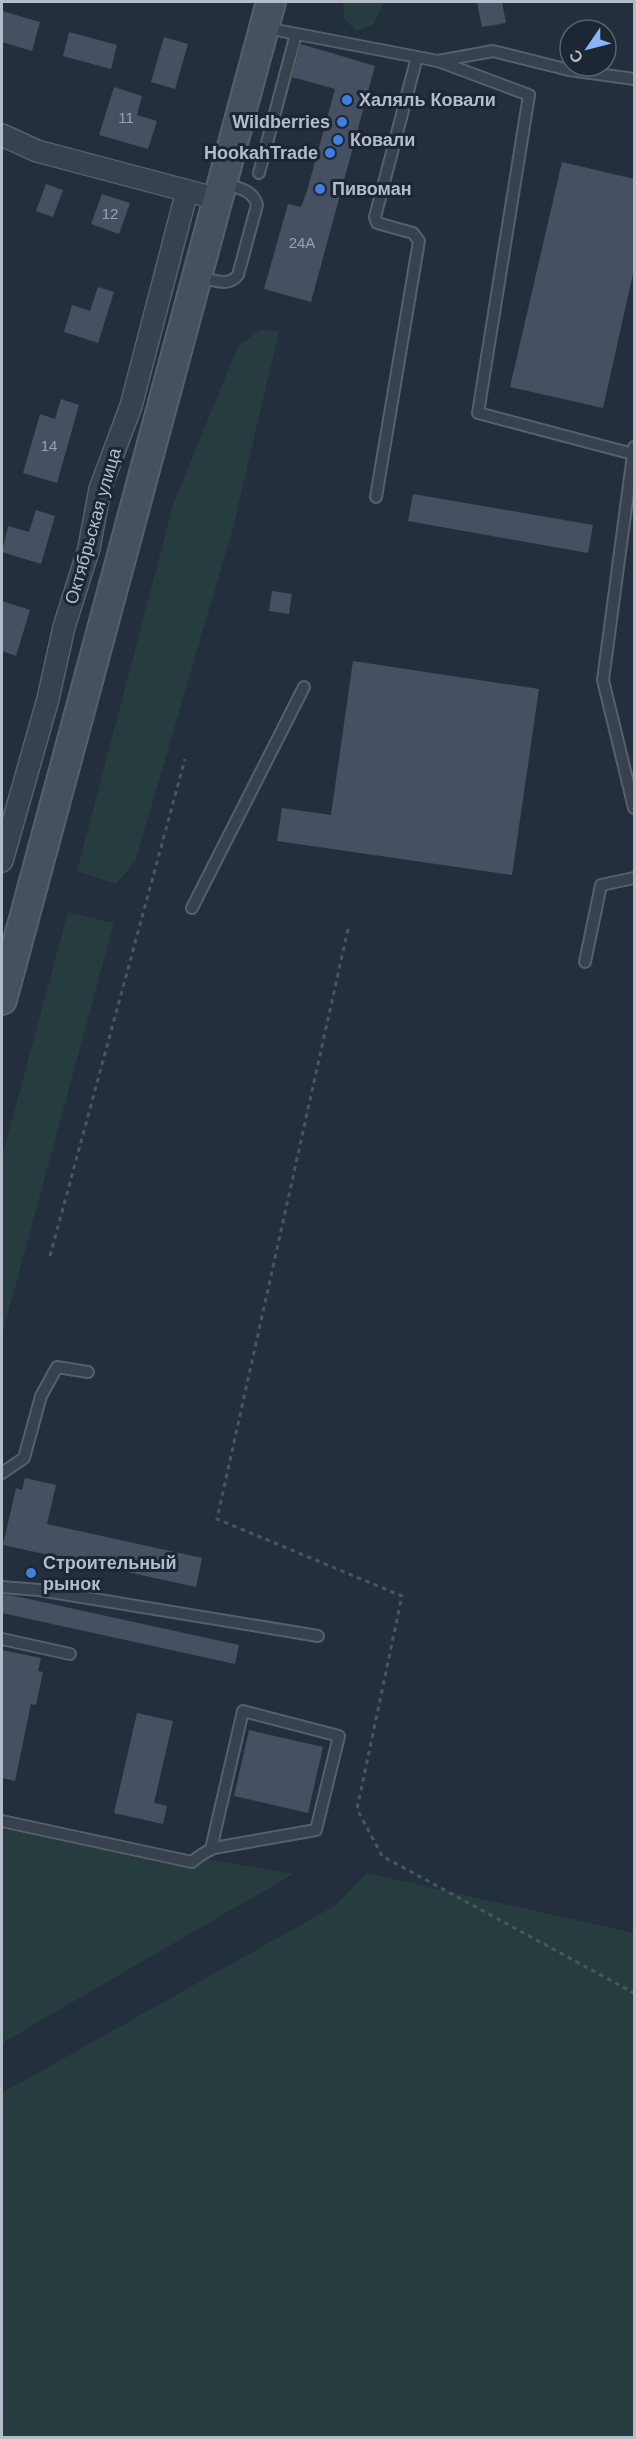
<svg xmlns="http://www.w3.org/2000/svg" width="636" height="2439" font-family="Helvetica,sans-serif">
	<rect width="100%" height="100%" fill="#242f3e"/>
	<!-- green -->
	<g fill="#263c3f">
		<polygon points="343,2 384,2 374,24 356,31 344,18"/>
		<polygon points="260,330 279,331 233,528 135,862 116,884 77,871 173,505 238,346"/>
		<polygon points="68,912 114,923 2,1335 2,1157"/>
		<polygon points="2,1824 293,1874 2,2043"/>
		<polygon points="367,1873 634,1933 634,2437 2,2437 2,2093 336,1905"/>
	</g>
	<!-- building -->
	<g fill="#455162">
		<polygon points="477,2 502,2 506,23 482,27"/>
		<polygon points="2,11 40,22 32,51 2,42"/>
		<polygon points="69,32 117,45 111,69 63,56"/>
		<polygon points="164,37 188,44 175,89 151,82"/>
		<polygon points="301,44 375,66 311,302 264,289 288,204 301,207 307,191 335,89 292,77"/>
		<polygon points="114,87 142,96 137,115 157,121 148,149 99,135"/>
		<polygon points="562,162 634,179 634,269 603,408 510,387"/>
		<polygon points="46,184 63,190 53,217 36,211"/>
		<polygon points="102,194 130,203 119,234 91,224"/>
		<polygon points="98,287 114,292 98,343 64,332 72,305 90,311"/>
		<polygon points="61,399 79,405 57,483 23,473 40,414 55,419"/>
		<polygon points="413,494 593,525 588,553 408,521"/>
		<polygon points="36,510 55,516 41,564 2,552 8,526 29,532"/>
		<polygon points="272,591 292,594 289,614 269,611"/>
		<polygon points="2,601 30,610 16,656 2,651"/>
		<polygon points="353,661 539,689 512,875 277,841 282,808 331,815"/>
		<polygon points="25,1478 56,1485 47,1524 202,1558 196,1587 3,1545 16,1488 22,1490"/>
		<polygon points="2,1594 15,1596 239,1645 235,1664 2,1613"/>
		<polygon points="2,1650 41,1658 38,1671 43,1672 36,1705 31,1704 15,1781 2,1778"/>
		<polygon points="137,1713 173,1721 154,1803 167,1806 163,1824 114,1813"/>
		<polygon points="249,1730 323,1747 308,1813 234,1796"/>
	</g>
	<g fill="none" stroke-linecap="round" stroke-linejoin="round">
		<!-- service casing -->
		<g stroke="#565f6c" stroke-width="14">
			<g id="service">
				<polyline points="266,28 438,61 529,95 478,413 633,454"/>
				<polyline points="438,61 493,51 569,70 634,79"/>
				<polyline points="259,173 296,34"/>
				<path d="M 198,277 C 212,279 228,288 238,275 L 257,205 C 253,189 237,188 222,183"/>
				<polyline points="634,447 603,680 634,808"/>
				<polyline points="376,497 419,241 413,233 377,223 375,217 417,57"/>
				<polyline points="192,908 304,687"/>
				<polyline points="585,962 601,885 634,878"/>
				<polyline points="2,1473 24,1458 41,1396 57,1367 88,1372"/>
				<polyline points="2,1587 39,1590 318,1636"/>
				<polyline points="2,1639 70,1654"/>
				<path d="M 2,1821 L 192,1862 C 199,1856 205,1852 214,1848 L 316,1830 L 339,1736 L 243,1711 L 211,1849"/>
			</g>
		</g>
		<!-- minor casing -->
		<g stroke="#565f6c" stroke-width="24">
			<g id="minor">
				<polyline points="2,135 37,151 218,199"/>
				<polyline points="2,861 48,699 64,627 89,548 100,489 131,406 187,191"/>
			</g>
		</g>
		<!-- secondary casing -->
		<g stroke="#565f6c" stroke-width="32">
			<polyline id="secondary" points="2,1000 271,2"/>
		</g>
		<!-- path -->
		<g stroke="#44595c" stroke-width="3" stroke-dasharray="4.5 4.5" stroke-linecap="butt">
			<polyline points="348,929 217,1519 402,1596 357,1809 382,1856 634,1993"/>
			<polyline points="50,1256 185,759"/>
		</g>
		<!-- service -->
		<use href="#service" stroke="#38414e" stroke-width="10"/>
		<!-- minor -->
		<use href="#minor" stroke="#38414e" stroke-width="21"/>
		<!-- secondary -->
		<use href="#secondary" stroke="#465061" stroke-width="28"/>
	</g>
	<!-- markers -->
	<g fill="#3f7fe0" stroke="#1d2633" stroke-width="2">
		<circle cx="347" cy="100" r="6"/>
		<circle cx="342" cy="122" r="6"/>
		<circle cx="338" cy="140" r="6"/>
		<circle cx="330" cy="153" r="6"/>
		<circle cx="320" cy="189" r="6"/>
		<circle cx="31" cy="1573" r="6"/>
	</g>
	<g text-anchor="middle" stroke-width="6" stroke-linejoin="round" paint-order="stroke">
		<!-- number labels -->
		<g font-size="15" fill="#98a1af">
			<text x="126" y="123">11</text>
			<text x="110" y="219">12</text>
			<text x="302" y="248">24А</text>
			<text x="49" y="451">14</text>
		</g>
		<!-- poi labels -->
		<g font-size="18" font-weight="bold" fill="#b4bcc9" stroke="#1d2633" text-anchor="start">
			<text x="359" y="106">Халяль Ковали</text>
			<text x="330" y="128" text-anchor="end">Wildberries</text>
			<text x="350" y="146">Ковали</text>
			<text x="318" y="159" text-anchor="end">HookahTrade</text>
			<text x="332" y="195">Пивоман</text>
			<text x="43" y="1569">Строительный<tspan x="43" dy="21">рынок</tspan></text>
		</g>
		<!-- street labels -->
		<g font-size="18" fill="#b4bcc9" stroke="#1d2633">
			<text transform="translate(93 526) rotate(-74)" y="6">Октябрьская улица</text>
		</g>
	</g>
	<!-- border -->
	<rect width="636" height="2439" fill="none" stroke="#b4bcc9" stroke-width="6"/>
	<!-- north arrow -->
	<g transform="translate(588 48) rotate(235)"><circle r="28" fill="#1d2633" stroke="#59626f" stroke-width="1.5"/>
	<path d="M0-4.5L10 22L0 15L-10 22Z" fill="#8ab4f8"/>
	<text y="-9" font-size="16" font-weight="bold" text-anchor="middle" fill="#b4bcc9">С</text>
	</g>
</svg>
